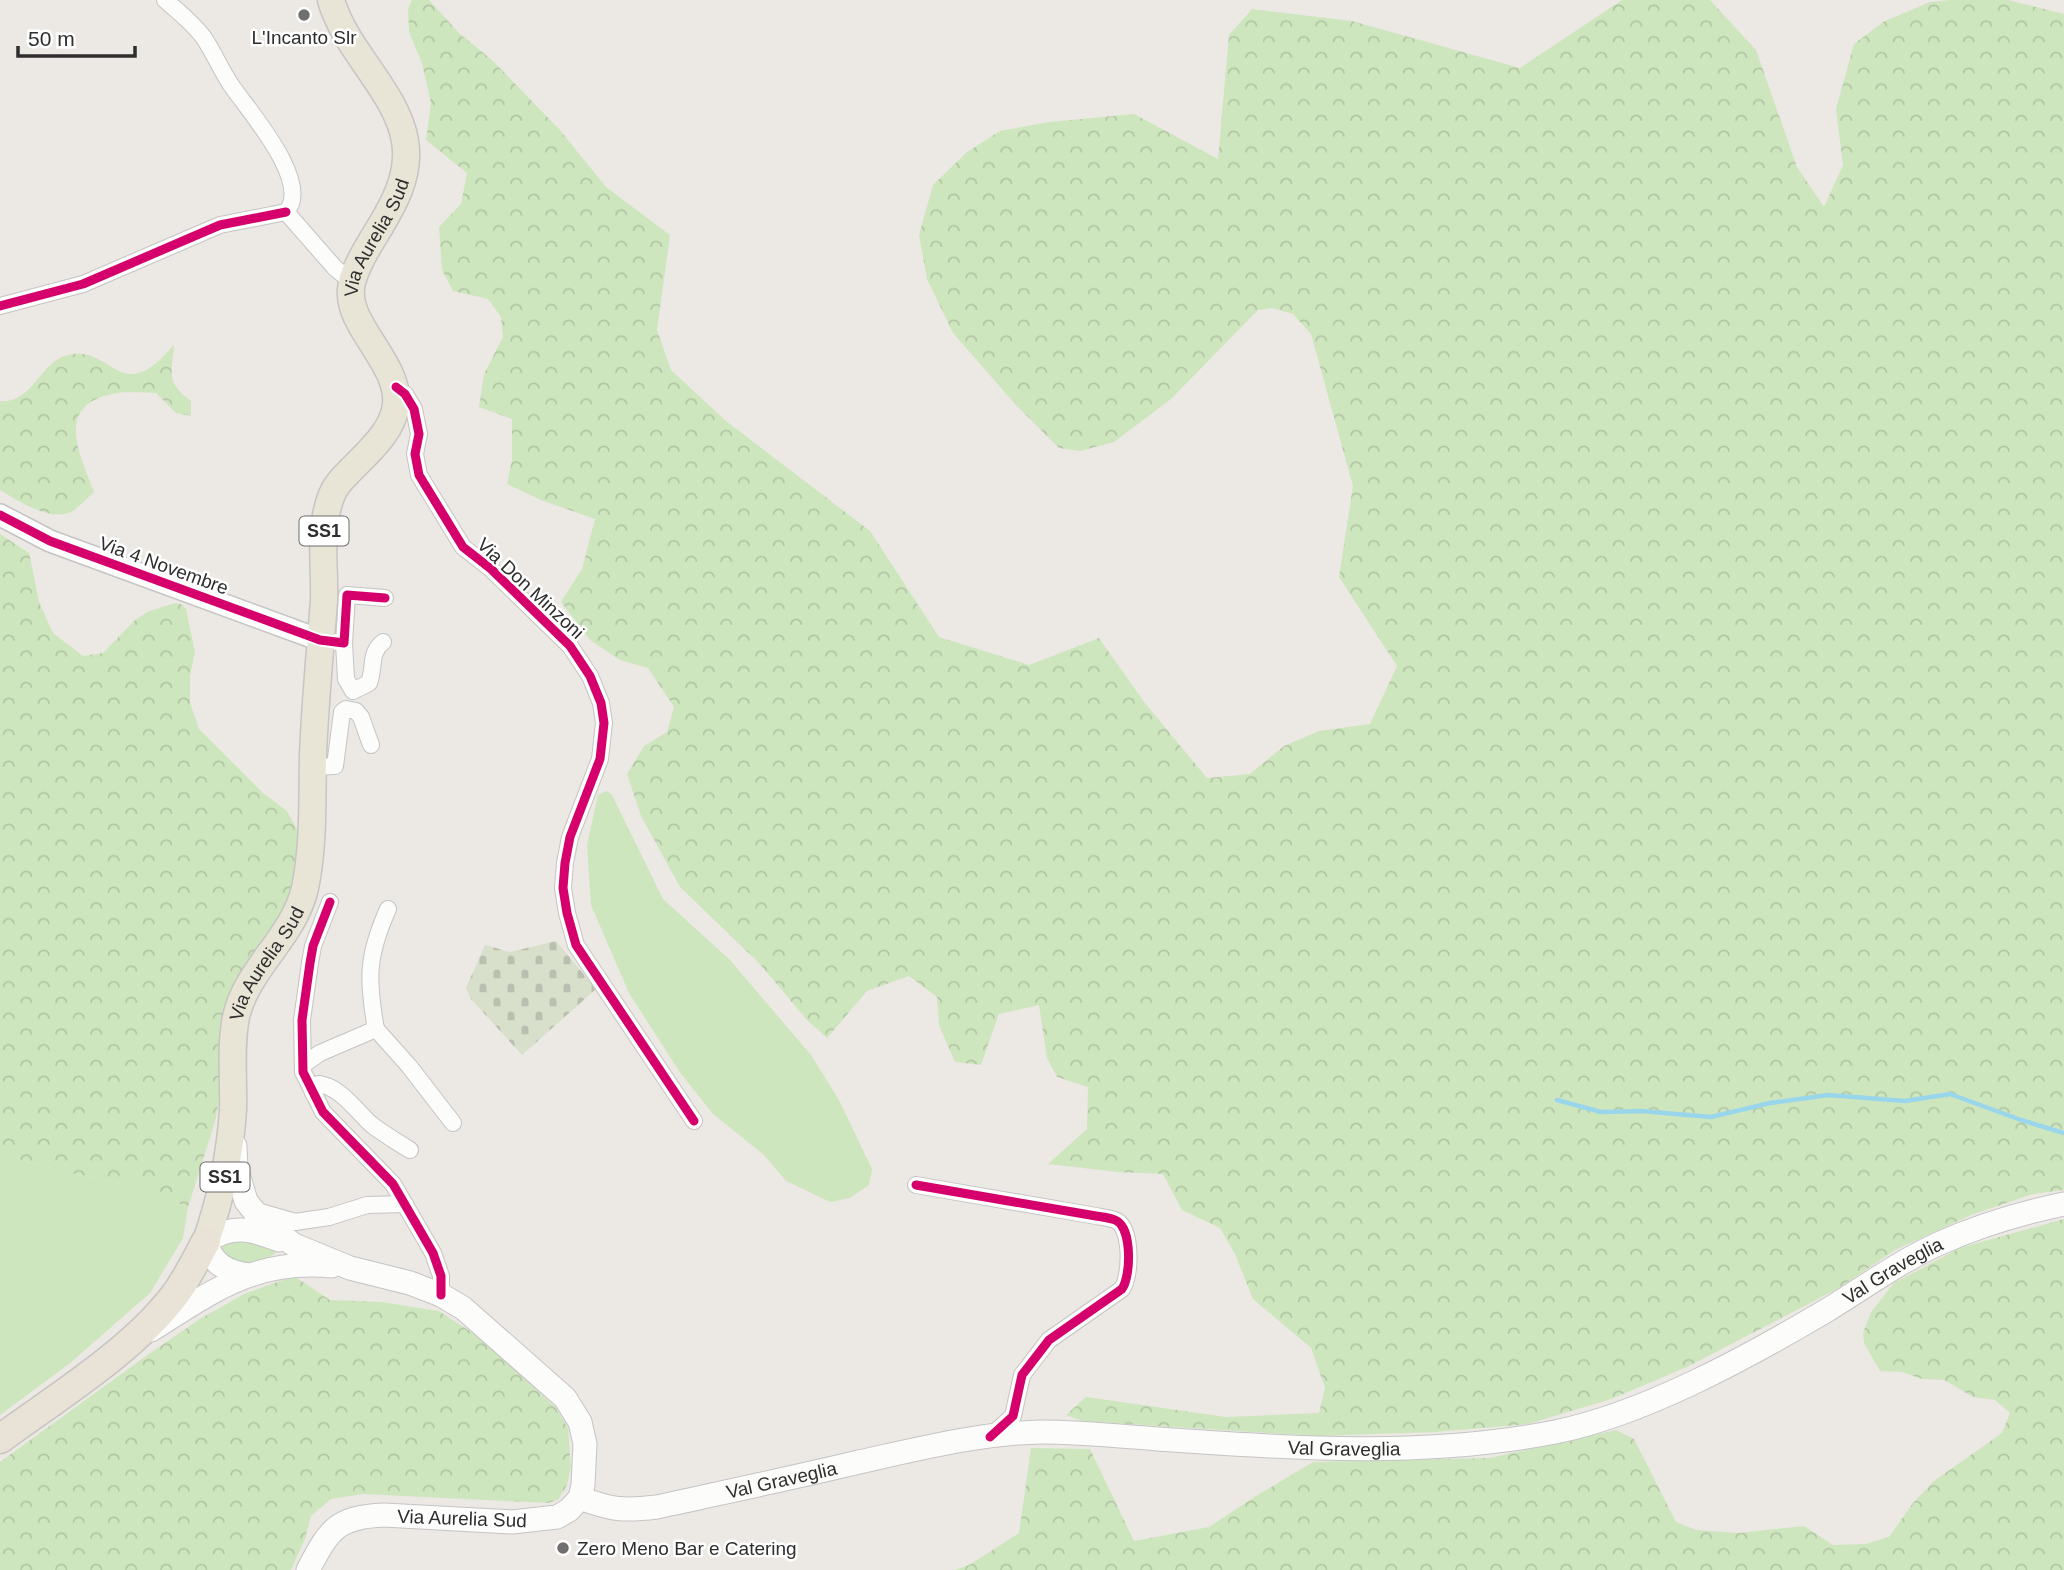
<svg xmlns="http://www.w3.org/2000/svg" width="2064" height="1570" font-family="Arial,sans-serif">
	<defs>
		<pattern id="forest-crowns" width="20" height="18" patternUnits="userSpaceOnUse" patternTransform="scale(1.75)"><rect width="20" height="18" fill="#cee6be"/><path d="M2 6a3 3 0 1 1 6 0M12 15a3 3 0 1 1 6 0" fill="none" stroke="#b1c6a4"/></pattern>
		<pattern id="cemetery-stones" width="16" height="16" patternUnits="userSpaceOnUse" patternTransform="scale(1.75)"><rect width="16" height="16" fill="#d8e0cc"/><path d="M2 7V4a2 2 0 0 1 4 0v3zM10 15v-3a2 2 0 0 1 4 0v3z" fill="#bac0b0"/></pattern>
	</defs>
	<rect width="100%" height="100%" fill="#ece8e4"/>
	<!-- grass -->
	<g fill="#cee6be">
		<polygon points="607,791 612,795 663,899 730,960 811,1055 839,1100 872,1169 869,1185 850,1198 830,1202 786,1181 764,1155 713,1114 679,1071 629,993 591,905 587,845 598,795"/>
		<polygon points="0,1154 61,1171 134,1186 188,1207 183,1238 150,1293 69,1364 0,1415"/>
		<path d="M 234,1236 L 275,1248 L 275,1254 C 263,1260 238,1269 226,1258 C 222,1255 219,1247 217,1243 Z"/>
	</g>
	<!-- forest -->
	<g fill="url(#forest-crowns)">
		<polygon points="412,0 429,0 459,33 493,61 559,129 606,187 670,235 657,330 671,370 726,421 870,531 939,637 1029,665 1099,638 1144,702 1207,778 1250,774 1284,746 1319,731 1370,724 1397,666 1339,577 1353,486 1311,334 1293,314 1272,308 1258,310 1171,399 1114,442 1080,451 1059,448 1015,404 953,333 927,279 919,235 933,185 967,152 1000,131 1049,122 1134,114 1218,159 1229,35 1252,9 1352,21 1520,68 1622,0 1710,0 1756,50 1797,167 1824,207 1843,165 1836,109 1854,44 1883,22 1930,2 1951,0 2008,0 2064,14 2064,1190 2033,1194 1971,1215 1895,1250 1839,1288 1687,1367 1611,1399 1528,1424 1435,1432 1316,1436 1082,1421 1066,1415 1086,1397 1226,1417 1319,1413 1325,1388 1311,1348 1253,1299 1235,1254 1220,1228 1182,1210 1163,1174 1118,1172 1048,1164 1087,1129 1088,1087 1057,1077 1047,1058 1039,1005 999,1014 981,1065 955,1062 939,1025 937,997 909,976 867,991 827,1038 806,1019 759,963 680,887 641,816 627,774 644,746 667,732 674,707 648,668 620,660 590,640 561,602 582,569 595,519 541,500 507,484 512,460 512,419 479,407 484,374 503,337 501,317 488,299 453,291 442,270 439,227 461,204 467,173 426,140 431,103 422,63 409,32 408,9"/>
		<path d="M 174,345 C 172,374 165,382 191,401 L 191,416 L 176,413 L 156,393 C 142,393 126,391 112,394 C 54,406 80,455 94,492 C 87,498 80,506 73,511 C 51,523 18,501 0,490 L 0,401 C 32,404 40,363 65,356 C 107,343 116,395 155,364 C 162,359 168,351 174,345 Z"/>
		<polygon points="0,534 29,553 39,602 53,633 83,656 103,653 134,621 147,612 175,603 181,604 186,609 195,652 190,676 190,703 199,729 263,793 287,811 300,835 294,896 224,1075 215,1122 188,1207 134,1186 61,1171 0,1154"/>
		<polygon points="2064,1219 2064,1570 955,1570 969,1565 1019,1533 1031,1448 1090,1449 1134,1541 1209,1527 1256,1496 1313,1462 1490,1458 1616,1430 1634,1439 1676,1522 1696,1530 1739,1533 1804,1526 1833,1545 1866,1544 1889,1537 1913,1503 1934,1481 2002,1433 2010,1413 1995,1400 1973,1397 1944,1380 1922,1379 1902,1372 1880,1371 1864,1343 1863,1333 1871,1312 1894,1283 1960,1248"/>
		<polygon points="294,1276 330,1300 381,1302 439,1311 482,1339 555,1407 568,1428 571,1468 567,1485 558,1500 548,1503 362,1494 331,1499 311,1516 305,1539 291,1570 0,1570 0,1462 146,1356 200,1319 244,1294"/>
	</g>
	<!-- cemetery -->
	<polygon fill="url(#cemetery-stones)" points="556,941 596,989 522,1055 471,999 466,988 485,945 510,952"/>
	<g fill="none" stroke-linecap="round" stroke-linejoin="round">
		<!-- stream -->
		<polyline stroke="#99d6ec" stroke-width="4.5" points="1557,1100 1601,1112 1641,1111 1711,1117 1770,1103 1828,1095 1905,1101 1950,1094 2021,1120 2064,1133"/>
		<!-- minor casing -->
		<g stroke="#c5c4c5" stroke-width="18">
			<g id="minor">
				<path d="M 165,0 C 179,12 194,24 204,38 C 214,53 221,70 231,85 C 248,110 313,183 286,212"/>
				<polyline points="286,212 335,268 352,282"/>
				<polyline points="0,306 83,284 220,225 286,212"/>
				<polyline points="396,387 405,394 414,409 419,434 415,454 419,475 463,547 491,569 570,646 590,676 601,703 604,723 600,759 570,837 565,863 563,888 567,913 576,945 694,1121"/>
				<polyline points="336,642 344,643 347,595 385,598"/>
				<path d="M 344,643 L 346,679 L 353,691 L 369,683 C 375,667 369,653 383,642"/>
				<polyline points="313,767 335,766 342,712 346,709 356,711 361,717 371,745"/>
				<polyline points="330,902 313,946 310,963 302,1020 303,1072 323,1112 393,1184 433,1253 441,1276 441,1295"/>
				<polyline points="376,1029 409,1066 453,1123"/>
				<path d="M 303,1065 L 320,1053 L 376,1029 C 367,979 367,956 388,909"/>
				<path d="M 313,1093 L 319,1084 C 341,1087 357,1112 372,1125 C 384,1134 397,1142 410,1150"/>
				<path d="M 916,1185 L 1096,1216 C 1102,1217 1112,1218 1117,1221 C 1132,1230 1131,1276 1122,1289 L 1049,1340 L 1022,1375 L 1013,1416 L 990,1437"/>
				<polyline points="257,1211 295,1222 329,1217 367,1205 405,1204"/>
			</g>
		</g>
		<!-- tertiary casing -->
		<g stroke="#c5c4c5" stroke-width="24">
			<polyline id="tertiary" points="0,515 50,541 320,640"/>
		</g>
		<!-- secondary casing -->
		<g stroke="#c5c4c5" stroke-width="25">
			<g id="secondary">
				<path d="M 235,1146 L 236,1167 L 246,1201 L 257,1215 L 271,1227 L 294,1245 L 350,1268 L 410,1283 L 441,1295 L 463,1308 L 565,1398 L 580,1422 L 585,1444 L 583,1485 L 580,1498 L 569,1510 L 557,1517 L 512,1522 L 384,1515 C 336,1517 329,1530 308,1570"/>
				<path d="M 249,1275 C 227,1272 211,1264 206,1241 C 234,1224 251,1229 279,1240"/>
				<path d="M 151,1330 C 213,1291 254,1259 332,1266"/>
				<path id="s1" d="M 580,1498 C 612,1510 623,1511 657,1507 C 725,1492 792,1478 859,1462 C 918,1449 980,1433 1041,1432 C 1080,1432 1119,1436 1158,1439 C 1291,1448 1424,1458 1555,1432 C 1644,1414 1746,1358 1824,1312 C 1862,1289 1897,1263 1938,1244 C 1978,1226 2021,1213 2064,1204"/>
			</g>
		</g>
		<!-- primary casing -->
		<g stroke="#c6c5c4" stroke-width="29">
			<g id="primary">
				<path id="s2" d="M 206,1241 C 221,1198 230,1156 233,1110 C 234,1080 230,1047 236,1017 C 247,968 294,937 305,888 C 314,845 312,799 313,755 C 315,704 320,652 324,601 C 325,575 321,547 325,521 C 327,508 330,494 338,484 C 357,460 393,437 396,404 C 400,364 347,326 351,289 C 352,276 359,263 365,252 C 385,217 412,183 405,141 C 397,92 345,50 331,0"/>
			</g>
		</g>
		<!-- trunk casing -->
		<g stroke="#c6c5c4" stroke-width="31">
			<path id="trunk" d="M 0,1439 C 57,1397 131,1352 174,1296 C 187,1279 196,1260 206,1241"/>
		</g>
		<!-- minor -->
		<use href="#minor" stroke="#fcfcfb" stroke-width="16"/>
		<!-- tertiary -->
		<use href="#tertiary" stroke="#fcfcfb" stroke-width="21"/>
		<!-- secondary -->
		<use href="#secondary" stroke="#fcfcfb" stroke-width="23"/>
		<!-- primary -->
		<use href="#primary" stroke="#e8e4d6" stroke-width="26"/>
		<!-- trunk -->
		<use href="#trunk" stroke="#e9e2d6" stroke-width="28"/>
		<!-- cycleway casing -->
		<g stroke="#fff" stroke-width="13">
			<g id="cycleway">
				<polyline points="0,306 83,284 220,225 286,212"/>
				<polyline points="396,387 405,394 414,409 419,434 415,454 419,475 463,547 491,569 570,646 590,676 601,703 604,723 600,759 570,837 565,863 563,888 567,913 576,945 694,1121"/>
				<polyline points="0,515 50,541 320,640 344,643 347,595 385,598"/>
				<polyline points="330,902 313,946 310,963 302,1020 303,1072 323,1112 393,1184 433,1253 441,1276 441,1295"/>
				<path d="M 916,1185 L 1096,1216 C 1102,1217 1112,1218 1117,1221 C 1132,1230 1131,1276 1122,1289 L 1049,1340 L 1022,1375 L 1013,1416 L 990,1437"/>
			</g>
		</g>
		<!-- cycleway -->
		<use href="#cycleway" stroke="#d6006c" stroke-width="9"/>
	</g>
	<!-- markers -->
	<g fill="#706f6e" stroke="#fff" stroke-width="2.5">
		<circle cx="304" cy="15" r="7"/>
		<circle cx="563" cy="1548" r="7"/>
	</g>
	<g text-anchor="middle" stroke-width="5" stroke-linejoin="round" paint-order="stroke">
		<!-- shield labels -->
		<g fill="#fff" stroke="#6d6d6d" stroke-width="2">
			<rect x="299.5" y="516.5" width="49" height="29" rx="5"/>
			<rect x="200.5" y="1162.5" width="49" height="29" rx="5"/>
		</g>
		<g font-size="18" font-weight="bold" fill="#2e2e2e">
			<text x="324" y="537">SS1</text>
			<text x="225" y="1183">SS1</text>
		</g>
		<!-- poi labels -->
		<g font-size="19" fill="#2e2e2e" stroke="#fff">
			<text x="304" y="44">L'Incanto Slr</text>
			<text x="577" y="1555" text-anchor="start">Zero Meno Bar e Catering</text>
		</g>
		<!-- street labels -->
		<g font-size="19" fill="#2e2e2e" stroke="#fff">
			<text dy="7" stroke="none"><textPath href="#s2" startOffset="1066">Via Aurelia Sud</textPath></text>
			<text transform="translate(164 565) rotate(20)" y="7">Via 4 Novembre</text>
			<text transform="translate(531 588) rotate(43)" y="7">Via Don Minzoni</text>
			<text dy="7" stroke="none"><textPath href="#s2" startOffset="289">Via Aurelia Sud</textPath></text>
			<text dy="7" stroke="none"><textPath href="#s1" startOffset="1362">Val Graveglia</textPath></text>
			<text dy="7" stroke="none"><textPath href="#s1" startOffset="774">Val Graveglia</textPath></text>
			<text dy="7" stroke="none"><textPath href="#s1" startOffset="206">Val Graveglia</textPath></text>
			<text transform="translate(462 1518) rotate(2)" y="7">Via Aurelia Sud</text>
		</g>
	</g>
	<!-- scale -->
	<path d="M18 46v10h117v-10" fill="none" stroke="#2e2e2e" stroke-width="3.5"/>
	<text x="28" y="46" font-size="21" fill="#2e2e2e" stroke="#ffffff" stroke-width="5" paint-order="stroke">50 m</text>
</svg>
